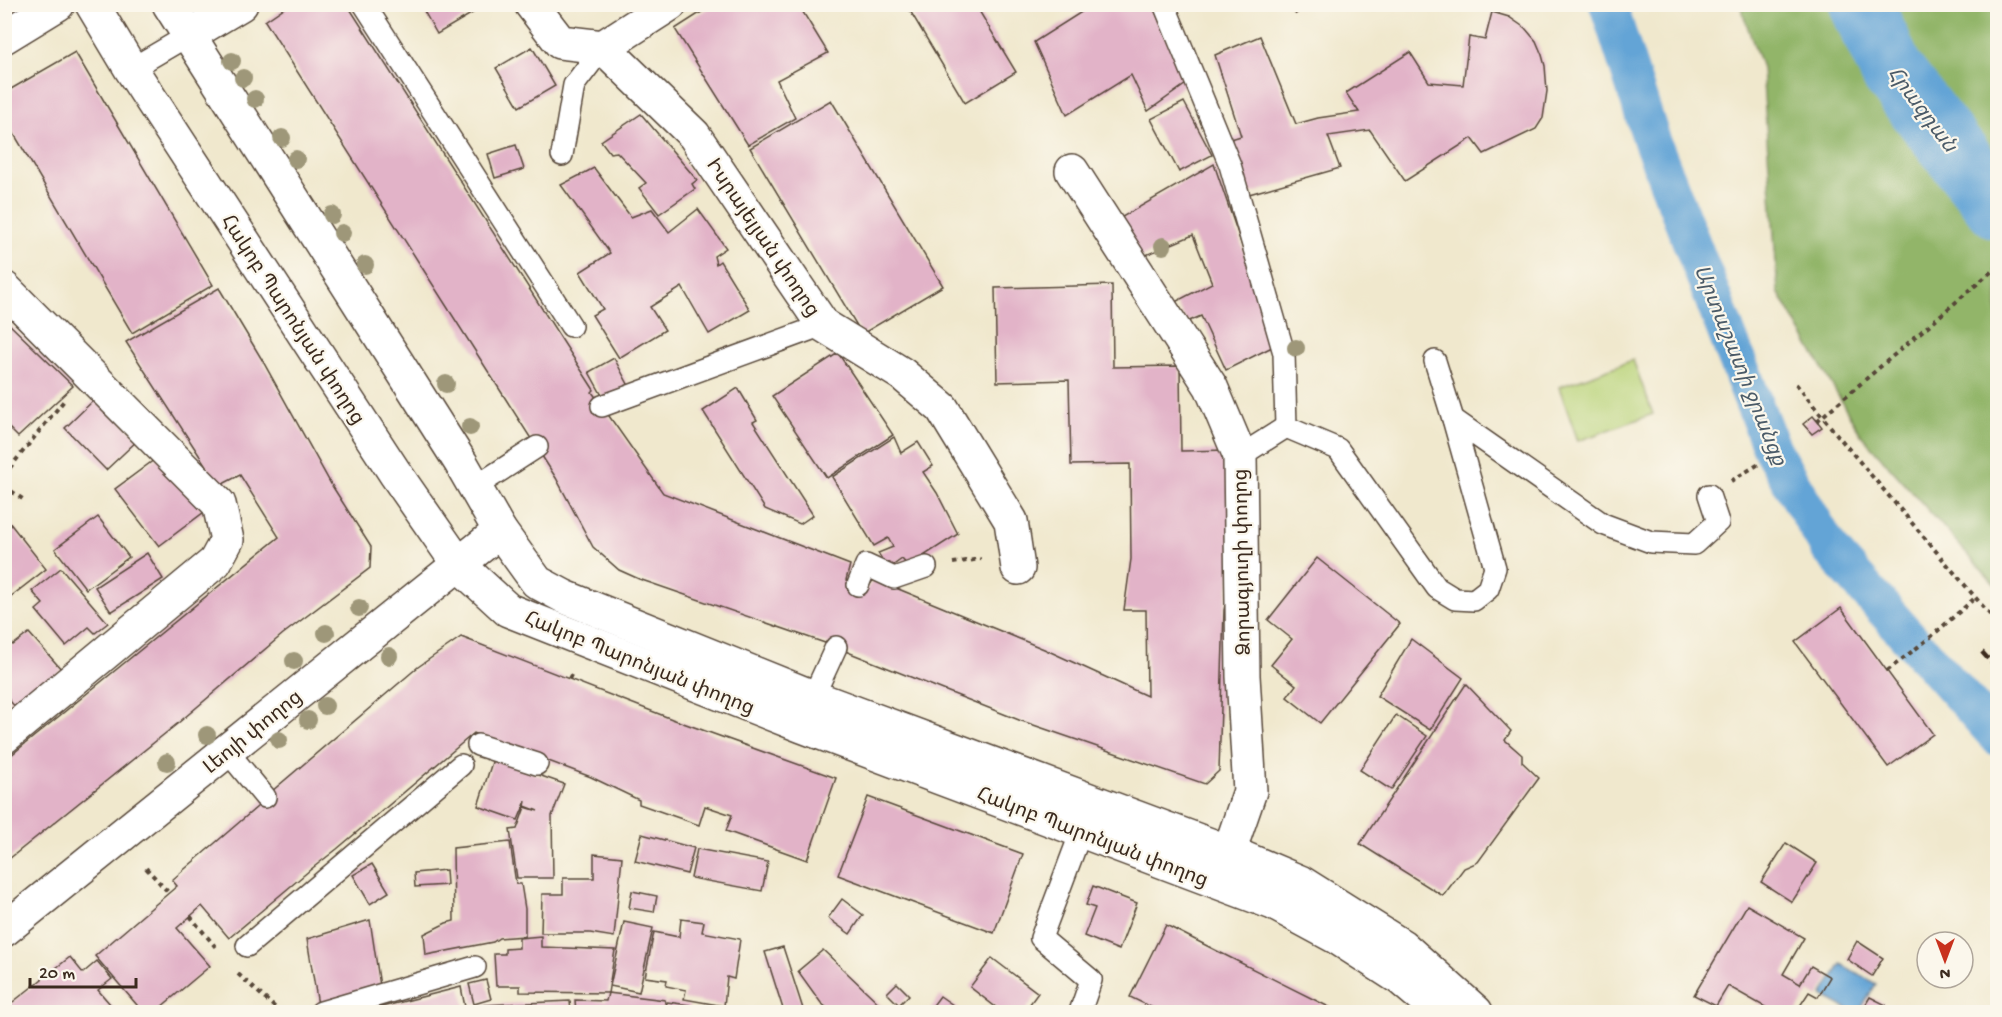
<svg xmlns="http://www.w3.org/2000/svg" width="2002" height="1017" font-family="'Gochi Hand','Noto Sans Armenian',sans-serif">
	<rect width="100%" height="100%" fill="#fbf7ec"/>
	<filter id="ink" filterUnits="userSpaceOnUse"><feTurbulence type="fractalNoise" baseFrequency=".0167" numOctaves="2"/><feDisplacementMap in="SourceGraphic" scale="12" xChannelSelector="R" yChannelSelector="G"/><feConvolveMatrix kernelMatrix="1 2 1 2 8 2 1 2 1" color-interpolation-filters="sRGB"/></filter>
	<filter id="wash" filterUnits="userSpaceOnUse"><feTurbulence type="fractalNoise" baseFrequency=".008" numOctaves="4" result="noise"/><feDisplacementMap in="SourceGraphic" scale="24" xChannelSelector="R" yChannelSelector="G"/><feGaussianBlur stdDeviation="1.35" result="paint"/><feColorMatrix in="noise" values="0 0 0 0 0 0 0 0 0 0 0 0 0 0 0 0 0 1.4 0 .05"/><feComposite in="paint" operator="in"/></filter>
	<g filter="url(#wash)">
		<rect width="100%" height="100%" fill="#f0e8cd"/>
		<!-- green -->
		<polygon fill="#b9d379" stroke="#7a7e4c" stroke-width="1.5" points="1633,360 1653,414 1578,441 1559,387"/>
		<!-- forest -->
		<polygon fill="#92b569" stroke="#667044" stroke-width="1.5" points="1740,5 1997,5 1997,587 1861,435 1778,292 1762,68"/>
		<!-- water -->
		<polygon fill="#64a4d6" stroke="#50677a" stroke-width="1.5" points="1841,964 1876,984 1859,1012 1853,1012 1822,995"/>
		<g fill="none" stroke-linecap="round" stroke-linejoin="round">
			<!-- canal -->
			<polyline stroke="#64a4d6" stroke-width="38" points="1608,4 1652,141 1772,450 1829,548 1998,737"/>
			<!-- river -->
			<polyline stroke="#64a4d6" stroke-width="64" points="1861,4 1892,72 1998,207"/>
		</g>
		<g id="blocks">
			<!-- building -->
			<g fill="#e2b3c8">
				<polygon points="4,4 19,4 4,13"/>
				<polygon points="290,4 347,4 594,390 592,392 602,406 663,493 850,565 846,580 866,590 874,579 1044,649 1147,696 1146,610 1124,610 1131,559 1130,464 1071,465 1069,380 997,382 995,288 1112,285 1113,367 1180,366 1181,451 1231,450 1233,562 1224,610 1219,771 1205,784 1019,720 825,643 639,579 619,570 593,547 556,478 265,21"/>
				<polygon points="420,4 488,4 437,34"/>
				<polygon points="714,4 798,4 828,53 777,80 795,118 748,145 675,29"/>
				<polygon points="906,4 975,4 1016,72 965,103"/>
				<polygon points="1094,4 1152,4 1186,84 1148,111 1131,75 1067,115 1034,42"/>
				<polygon points="1492,12 1509,17 1525,28 1536,41 1542,55 1545,66 1547,91 1543,118 1536,129 1484,154 1472,138 1405,181 1370,130 1328,136 1340,168 1249,194 1231,139 1241,136 1215,55 1260,36 1296,124 1318,118 1359,112 1346,93 1410,52 1429,82 1463,85 1469,37 1485,40"/>
				<polygon points="532,47 555,86 519,107 496,68"/>
				<polygon points="75,52 213,285 132,333 4,117 4,93"/>
				<polygon points="831,100 943,286 862,334 750,148"/>
				<polygon points="1184,102 1212,155 1179,172 1151,119"/>
				<polygon points="641,114 697,180 692,184 695,189 659,214 639,188 646,183 617,152 610,153 601,141"/>
				<polygon points="516,145 524,169 495,178 488,154"/>
				<polygon points="1214,164 1276,345 1226,370 1201,316 1187,322 1175,302 1212,283 1193,235 1139,258 1122,217"/>
				<polygon points="594,168 631,217 652,209 669,232 698,209 726,248 714,256 716,264 720,261 750,310 709,334 682,287 650,307 665,330 619,358 592,315 603,309 580,272 610,253 561,185"/>
				<polygon points="219,288 261,358 331,484 371,547 370,568 283,634 177,724 4,863 4,761 279,537 240,475 219,486 126,342"/>
				<polygon points="4,319 73,386 18,437 4,423"/>
				<polygon points="838,353 893,435 827,478 772,396"/>
				<polygon points="614,358 629,386 604,399 589,372"/>
				<polygon points="738,388 757,420 753,422 813,515 800,524 765,509 703,411"/>
				<polygon points="98,396 139,439 106,470 65,428"/>
				<polygon points="1813,416 1822,427 1812,434 1803,424"/>
				<polygon points="894,437 901,453 918,442 933,466 923,472 937,493 958,534 908,566 902,559 888,569 878,553 893,547 888,538 874,546 832,477"/>
				<polygon points="162,454 204,512 159,546 115,489"/>
				<polygon points="5,517 46,569 5,601"/>
				<polygon points="98,517 129,557 86,589 55,549"/>
				<polygon points="147,553 163,579 111,612 95,587"/>
				<polygon points="1317,558 1400,624 1320,723 1287,697 1296,685 1271,665 1292,639 1268,620"/>
				<polygon points="61,568 108,623 95,633 89,627 66,646 36,610 43,604 32,591"/>
				<polygon points="1841,608 1933,734 1888,767 1795,642"/>
				<polygon points="29,633 62,670 16,708 4,694 4,637 13,645"/>
				<polygon points="461,637 672,719 836,778 807,860 726,831 732,815 705,806 699,825 639,804 639,800 591,777 474,733 337,849 310,870 229,938 202,906 177,928 210,966 155,1012 143,1012 95,956 177,886 172,880 257,807 265,797 418,667"/>
				<polygon points="1411,639 1463,678 1430,730 1377,696"/>
				<polygon points="1466,684 1511,731 1505,740 1522,755 1522,762 1539,778 1478,862 1464,868 1443,896 1360,844"/>
				<polygon points="1396,715 1427,736 1391,790 1360,770"/>
				<polygon points="493,759 564,784 552,816 553,878 517,878 510,830 517,829 525,807 538,811 525,806 526,801 518,820 478,806"/>
				<polygon points="868,797 1023,854 994,933 838,875"/>
				<polygon points="642,834 694,848 687,874 635,861"/>
				<polygon points="510,842 516,884 521,884 525,909 525,936 499,938 493,942 426,955 424,934 446,923 454,921 453,848"/>
				<polygon points="1786,843 1817,863 1792,902 1761,882"/>
				<polygon points="697,849 768,862 762,891 691,878"/>
				<polygon points="594,854 622,857 614,937 590,933 541,933 542,894 563,894 563,878 594,878"/>
				<polygon points="372,864 389,892 370,904 353,875"/>
				<polygon points="446,870 447,885 415,887 414,873"/>
				<polygon points="1093,886 1137,903 1119,950 1084,936 1095,908 1086,905"/>
				<polygon points="632,891 657,896 654,912 629,908"/>
				<polygon points="842,899 863,915 850,934 828,918"/>
				<polygon points="1747,905 1804,938 1783,974 1800,984 1811,966 1830,977 1818,997 1809,992 1796,1012 1774,1012 1728,986 1716,1006 1694,995"/>
				<polygon points="681,919 704,922 702,932 740,939 734,979 727,977 724,1006 684,999 686,990 666,986 667,980 645,977 654,932 679,937"/>
				<polygon points="370,920 380,986 318,1005 307,939"/>
				<polygon points="624,922 653,928 639,992 610,986"/>
				<polygon points="1166,925 1219,952 1339,1012 1161,1012 1130,997"/>
				<polygon points="541,936 541,947 615,950 608,993 520,992 520,986 496,986 494,954 505,954 505,949 519,948 519,938"/>
				<polygon points="1857,941 1883,958 1872,976 1847,959"/>
				<polygon points="783,947 804,1012 784,1012 765,952"/>
				<polygon points="823,950 888,1012 832,1012 821,1003 798,971"/>
				<polygon points="70,957 83,973 97,961 112,979 98,990 117,1012 4,1012 4,1009"/>
				<polygon points="992,958 1038,993 1024,1012 1002,1012 970,987"/>
				<polygon points="486,980 491,999 474,1004 469,984"/>
				<polygon points="897,983 909,995 899,1005 887,993"/>
				<polygon points="461,987 465,1007 442,1012 362,1012"/>
				<polygon points="608,993 665,1000 664,1012 576,1012 575,1000 606,1001"/>
				<polygon points="940,996 963,1012 928,1012"/>
				<polygon points="1870,997 1886,1005 1882,1012 1861,1012"/>
				<polygon points="570,1001 571,1012 485,1012 484,1005"/>
				<polygon points="667,1002 689,1005 688,1012 665,1012"/>
			</g>
		</g>
	</g>
	<g filter="url(#ink)">
		<use href="#blocks" fill-opacity="0" stroke="#564638" stroke-width="1.5"/>
		<g fill="none" stroke-linecap="round" stroke-linejoin="round">
			<!-- service casing -->
			<g stroke="#564638" stroke-width="24">
				<g id="service">
					<polyline points="364,4 571,326"/>
					<polyline points="1164,4 1230,165 1284,353 1286,427 1338,449 1437,588 1455,599 1474,600 1488,589 1495,568 1453,419 1435,361"/>
					<polyline points="131,69 189,35"/>
					<polyline points="562,155 574,85 603,47"/>
					<polyline points="602,406 823,325"/>
					<polyline points="1453,419 1603,524 1651,542 1694,544 1718,522 1709,495"/>
					<polyline points="1240,456 1286,427"/>
					<polyline points="475,487 537,447"/>
					<polyline points="858,585 866,565 894,578 926,567"/>
					<polyline points="813,697 836,647"/>
					<polyline points="478,745 537,764"/>
					<polyline points="227,751 265,797"/>
					<polyline points="247,946 461,765"/>
					<polyline points="321,1012 475,967"/>
					<polyline points="1080,1012 1091,980 1041,938 1081,832"/>
				</g>
			</g>
			<!-- minor casing -->
			<g stroke="#564638" stroke-width="36">
				<g id="minor">
					<polyline points="531,4 560,42 603,47 694,135 823,325 902,374 942,408 1011,521 1018,568"/>
					<polyline points="189,35 241,4"/>
					<polyline points="4,37 58,4"/>
					<polyline points="603,47 670,4"/>
					<polyline points="1072,171 1211,387 1240,456 1243,676 1250,791 1229,852"/>
					<polyline points="4,288 219,504 227,540 215,562 4,737"/>
				</g>
			</g>
			<!-- secondary casing -->
			<g stroke="#564638" stroke-width="36">
				<polyline id="secondary" points="4,930 500,531"/>
			</g>
			<!-- primary casing -->
			<g stroke="#564638" stroke-width="36">
				<g id="primary">
					<polyline points="92,4 131,69 395,473 459,565 508,610 802,726 1273,903 1336,937 1401,979 1440,1012"/>
					<polyline points="169,4 461,463 500,531 537,582 565,597 813,697 1229,852 1300,882 1402,946 1476,1012"/>
				</g>
			</g>
			<!-- path -->
			<g stroke="#564638" stroke-width="4" stroke-dasharray="4.5 4.5" stroke-linecap="butt">
				<polyline points="1288,4 1297,14"/>
				<polyline points="1796,384 1848,448 1998,624"/>
				<polyline points="1817,421 1998,266"/>
				<polyline points="4,475 66,398"/>
				<polyline points="1731,481 1759,464"/>
				<polyline points="4,486 24,500"/>
				<polyline points="953,563 981,559"/>
				<polyline points="1887,671 1932,636 1976,597"/>
				<polyline points="569,679 573,671"/>
				<polyline points="146,868 169,893"/>
				<polyline points="190,916 218,950"/>
				<polyline points="238,974 280,1012"/>
			</g>
			<!-- service -->
			<use href="#service" stroke="#fff" stroke-width="21"/>
			<!-- minor -->
			<use href="#minor" stroke="#fff" stroke-width="33"/>
			<!-- secondary -->
			<use href="#secondary" stroke="#fff" stroke-width="33"/>
			<!-- primary -->
			<use href="#primary" stroke="#fff" stroke-width="33"/>
			<!-- rail -->
			<polyline stroke="#3b2a1e" stroke-width="4.5" stroke-dasharray="9 4.5" stroke-linecap="butt" points="1982,652 1998,670"/>
		</g>
		<!-- trees -->
		<g fill="#9e9779">
			<circle cx="232" cy="61" r="9"/>
			<circle cx="243" cy="78" r="9"/>
			<circle cx="255" cy="99" r="9"/>
			<circle cx="282" cy="138" r="9"/>
			<circle cx="296" cy="159" r="9"/>
			<circle cx="332" cy="215" r="9"/>
			<circle cx="342" cy="233" r="9"/>
			<circle cx="1163" cy="246" r="9"/>
			<circle cx="365" cy="265" r="9"/>
			<circle cx="1296" cy="348" r="9"/>
			<circle cx="446" cy="384" r="9"/>
			<circle cx="470" cy="427" r="9"/>
			<circle cx="359" cy="608" r="9"/>
			<circle cx="326" cy="633" r="9"/>
			<circle cx="389" cy="656" r="9"/>
			<circle cx="294" cy="661" r="9"/>
			<circle cx="325" cy="706" r="9"/>
			<circle cx="308" cy="720" r="9"/>
			<circle cx="207" cy="735" r="9"/>
			<circle cx="279" cy="740" r="9"/>
			<circle cx="167" cy="762" r="9"/>
		</g>
	</g>
	<g text-anchor="middle" stroke-width="4.5" stroke-linejoin="round" paint-order="stroke">
		<!-- street labels -->
		<g font-size="20" fill="#3b2a1e" stroke="#fbf7ec">
			<text transform="translate(764 237) rotate(56)" y="7">Իսրայելյան փողոց</text>
			<text transform="translate(294 319) rotate(57)" y="7">Հակոբ Պարոնյան փողոց</text>
			<text transform="translate(1241 562) rotate(-91)" y="7">Ձորագյուղի փողոց</text>
			<text transform="translate(640 662) rotate(22)" y="7">Հակոբ Պարոնյան փողոց</text>
			<text transform="translate(252 731) rotate(-39)" y="7">Լեոյի փողոց</text>
			<text transform="translate(1093 836) rotate(21)" y="7">Հակոբ Պարոնյան փողոց</text>
		</g>
		<!-- water labels -->
		<g font-size="21" font-style="italic" fill="#4b5b68" stroke="#fbf7ec">
			<text transform="translate(1923 109) rotate(53)" y="7">Հրազդան</text>
			<text transform="translate(1741 365) rotate(68)" y="7">Արտաշատի ջրանցք</text>
		</g>
	</g>
	<!-- margin -->
	<rect width="2002" height="1017" fill="none" stroke="#fbf7ec" stroke-width="24"/>
	<!-- north arrow -->
	<g transform="translate(1945 960) rotate(180)"><circle r="28" fill="#fbf7ec" stroke="#aea59a" stroke-width="1.5"/>
	<path d="M0-4.5L10 22L0 15L-10 22Z" fill="#c8321e"/>
	<text y="-9" font-size="16" font-weight="bold" text-anchor="middle" fill="#3b2a1e">N</text>
	</g>
	<!-- scale -->
	<path d="M30 978v9h106v-9" fill="none" stroke="#3b2a1e" stroke-width="3"/>
	<text x="39" y="978" font-size="18" fill="#3b2a1e" stroke="#fbf7ec" stroke-width="4.5" paint-order="stroke">20 m</text>
</svg>
